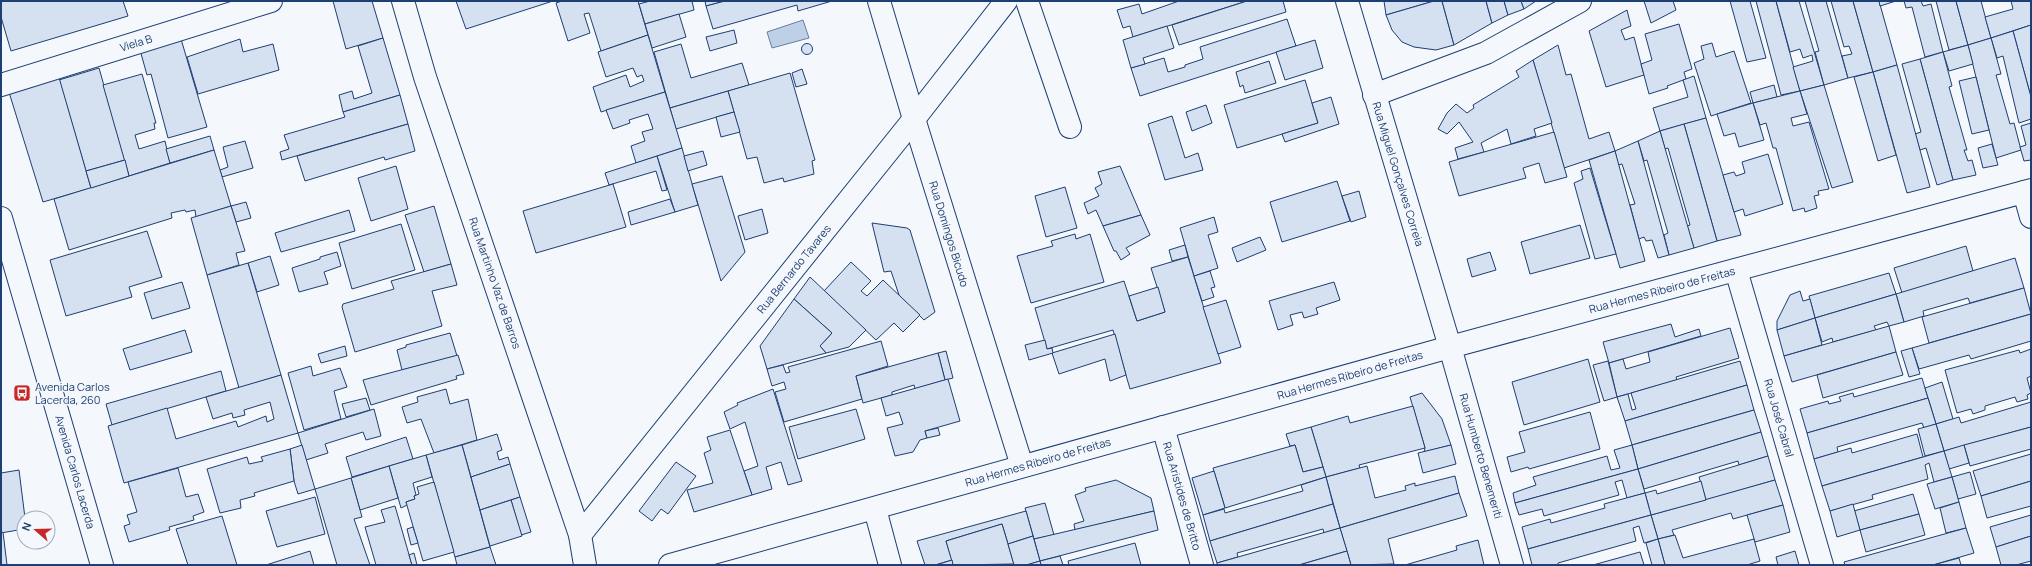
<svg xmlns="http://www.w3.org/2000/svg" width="2032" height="566" font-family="Manrope,sans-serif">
	<rect width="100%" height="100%" fill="#f4f7fb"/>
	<!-- water -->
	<polygon fill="#bed0e5" stroke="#687fa3" points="803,20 809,38 772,48 767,32"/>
	<!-- building -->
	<g fill="#d5e0f0" stroke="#1d3f73">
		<polygon points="123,1 128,16 11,51 1,17 1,2 3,1"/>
		<polygon points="333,1 372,1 383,38 346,49"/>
		<polygon points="456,1 553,1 466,29"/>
		<polygon points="562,1 638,1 648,35 601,51 589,13 584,14 590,33 568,41 556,3"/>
		<polygon points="650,1 692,1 694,10 645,24 639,4"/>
		<polygon points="705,1 725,1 706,6"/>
		<polygon points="725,1 832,1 798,11 797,5 713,29 706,6"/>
		<polygon points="1179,1 1247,1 1133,37 1130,26 1123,28 1117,10 1139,4 1142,14"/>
		<polygon points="1247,1 1283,1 1286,12 1179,45 1172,25"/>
		<polygon points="1384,1 1434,1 1386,15"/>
		<polygon points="1434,1 1442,1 1454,45 1436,50 1414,47 1402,42 1392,30 1386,15"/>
		<polygon points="1442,1 1486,1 1492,23 1454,45"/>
		<polygon points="1486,1 1504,1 1508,15 1492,23"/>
		<polygon points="1504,1 1521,1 1524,9 1508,15"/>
		<polygon points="1521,1 1536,1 1524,9"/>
		<polygon points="1644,1 1673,1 1676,10 1651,23"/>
		<polygon points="1730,1 1750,1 1766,58 1747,62"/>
		<polygon points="1756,1 1776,1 1800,91 1781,95"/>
		<polygon points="1776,1 1799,1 1824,85 1800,91 1793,67 1813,61 1812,55 1803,58 1800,49 1790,52"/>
		<polygon points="1805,1 1826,1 1848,78 1824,85 1815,52 1819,51"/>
		<polygon points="1831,1 1853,1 1873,72 1848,78 1842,56 1852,54 1849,46 1844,47"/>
		<polygon points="1853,1 1879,1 1897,65 1873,72"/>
		<polygon points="1879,1 1896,1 1880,6"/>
		<polygon points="1904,1 1921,1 1923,6 1931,4 1943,52 1925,57 1912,7 1906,8"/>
		<polygon points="1936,1 1956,1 1968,45 1949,50"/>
		<polygon points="1956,1 1981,1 1991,38 1968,45"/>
		<polygon points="2011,1 2031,1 2031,25 1991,38 1985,17 2013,9"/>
		<polygon points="1627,10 1631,26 1621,30 1625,40 1634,37 1644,75 1606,87 1589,31"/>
		<polygon points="679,14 686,37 652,48 645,24"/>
		<polygon points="1287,19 1296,46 1140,96 1131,68 1164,58 1168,72 1185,67 1185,65 1203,59 1200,47"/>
		<polygon points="1679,24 1692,69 1684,72 1686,79 1667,86 1668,88 1649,94 1641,64 1652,60 1645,34"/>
		<polygon points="2031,25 2031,97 2013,31"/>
		<polygon points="1167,26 1174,48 1143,58 1145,64 1131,68 1123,40"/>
		<polygon points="734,30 737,43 710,51 706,37"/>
		<polygon points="2013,31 2031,97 2031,119 2019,123 2003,56 1997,58 1991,38"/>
		<polygon points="648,35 665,92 601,112 593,87 626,75 630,87 644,81 642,75 637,77 633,68 606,77 598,52"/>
		<polygon points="383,38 400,95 343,112 339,95 352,91 354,99 372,93 358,46"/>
		<polygon points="1991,38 2001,74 1996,75 2010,124 2014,123 2021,150 1996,158 1968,45"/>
		<polygon points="181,39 207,127 168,138 151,74 147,75 140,50"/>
		<polygon points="240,39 243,52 273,44 279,70 198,94 187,57"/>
		<polygon points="1315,40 1323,68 1285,80 1276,52"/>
		<polygon points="1712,43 1716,57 1734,51 1751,103 1711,116 1694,63 1704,59 1701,46"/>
		<circle cx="807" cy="49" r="5.5"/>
		<polygon points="681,44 691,78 742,63 749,85 670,108 654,52"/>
		<polygon points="1558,45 1566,75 1571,74 1589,139 1609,132 1615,151 1564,168 1533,60"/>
		<polygon points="1968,45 1973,64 1949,71 1943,52"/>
		<polygon points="1943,52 1952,86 1949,87 1967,150 1964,150 1968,161 1972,160 1976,175 1953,180 1920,59"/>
		<polygon points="1920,59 1953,180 1937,185 1926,148 1920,150 1915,134 1921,132 1902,64"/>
		<polygon points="1533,60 1552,123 1534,129 1536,136 1511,144 1507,129 1481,143 1484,152 1458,159 1455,148 1473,142 1459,122 1447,134 1438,129 1447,113 1456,104 1467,113 1474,108 1473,105 1519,77 1516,71"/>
		<polygon points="1269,61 1276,83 1245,93 1243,85 1240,87 1236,72"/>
		<polygon points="1897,65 1930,187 1907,193 1873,72"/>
		<polygon points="99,68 125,160 86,171 59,80"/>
		<polygon points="802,69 807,84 796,87 792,73"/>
		<polygon points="1873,72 1896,155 1878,161 1854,77"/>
		<polygon points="790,73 815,160 812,161 814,174 784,182 783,178 764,183 757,157 747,159 728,91"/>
		<polygon points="58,74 91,188 43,202 8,89"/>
		<polygon points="142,74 156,123 154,123 155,129 135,135 139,149 165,141 170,163 129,176 103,85"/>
		<polygon points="1694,76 1706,118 1660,131 1653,108 1688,97 1683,80"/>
		<polygon points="1976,77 1989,130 1972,134 1959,81"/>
		<polygon points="1305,80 1318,123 1237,148 1224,105"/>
		<polygon points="1774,85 1777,97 1753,103 1750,92"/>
		<polygon points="1824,85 1853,182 1832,188 1800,91"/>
		<polygon points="728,91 734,112 676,129 670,108"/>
		<polygon points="1800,91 1807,114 1791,118 1793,126 1809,122 1829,189 1818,191 1819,195 1814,196 1817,208 1805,212 1804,208 1793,211 1776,148 1773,148 1766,123 1760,125 1753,103"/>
		<polygon points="665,92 682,148 636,163 631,146 645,141 642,132 653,129 648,114 629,120 630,123 613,129 606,110"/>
		<polygon points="400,95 408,124 282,160 280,152 289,149 284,135 345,117 343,112"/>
		<polygon points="1331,97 1339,124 1285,142 1282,134 1318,123 1312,103"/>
		<polygon points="1753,103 1764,140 1739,147 1735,133 1724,136 1717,114"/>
		<polygon points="1206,105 1212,123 1192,131 1186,112"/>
		<polygon points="734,112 740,132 721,137 716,117"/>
		<polygon points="1172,116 1185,158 1198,153 1203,170 1165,180 1148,124"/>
		<polygon points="1706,118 1741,235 1717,241 1684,124"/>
		<polygon points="2031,123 2031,160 2024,161 2020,147 2026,145 2021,126"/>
		<polygon points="408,124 415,151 385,160 384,157 305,181 297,156"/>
		<polygon points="1684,124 1717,241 1694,248 1687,226 1690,225 1668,148 1665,149 1660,131"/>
		<polygon points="1660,131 1694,248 1669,255 1664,235 1668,233 1647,160 1644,161 1638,141"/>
		<polygon points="1554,132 1567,177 1545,183 1539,163 1523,168 1526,178 1459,196 1449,162"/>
		<polygon points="210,136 214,150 170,163 166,149"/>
		<polygon points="245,141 253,168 222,177 220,170 228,167 223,147"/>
		<polygon points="1638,141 1669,255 1658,258 1652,240 1646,241 1644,237 1639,239 1630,205 1635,204 1622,164 1618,165 1615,151"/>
		<polygon points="1992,144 1998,165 1983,168 1978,148"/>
		<polygon points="682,148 698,205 675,212 657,156"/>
		<polygon points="214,150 231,206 196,217 195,210 186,212 185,210 171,213 172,218 69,250 54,199"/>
		<polygon points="703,151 707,165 688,171 684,156"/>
		<polygon points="1615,151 1645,261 1620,268 1589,160"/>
		<polygon points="1768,154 1783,204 1745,216 1743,209 1734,212 1723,175 1734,172 1736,176 1745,173 1742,162"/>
		<polygon points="657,156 667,190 662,191 656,171 609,185 605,173"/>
		<polygon points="125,160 129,176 91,188 86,171"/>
		<polygon points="396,166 408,209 371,221 358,178"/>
		<polygon points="1120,166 1141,215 1103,226 1096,210 1088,214 1084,203 1099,196 1095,188 1102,184 1098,172"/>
		<polygon points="1590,168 1616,254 1595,259 1574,183 1583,179 1581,171"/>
		<polygon points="722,176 745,252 721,281 692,184"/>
		<polygon points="1337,181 1350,221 1282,242 1270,202"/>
		<polygon points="613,184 626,227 536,253 523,211"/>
		<polygon points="1065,187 1077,228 1046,237 1035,196"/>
		<polygon points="1359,191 1366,217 1351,222 1342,196"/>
		<polygon points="670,199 675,212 631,225 628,212"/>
		<polygon points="246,202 251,218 236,222 231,206"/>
		<polygon points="231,206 245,251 236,253 239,265 207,275 191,218"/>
		<polygon points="434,206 451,264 424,272 405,215"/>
		<polygon points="762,209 768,233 745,240 738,216"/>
		<polygon points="349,210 355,231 281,252 275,233"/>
		<polygon points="1141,215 1150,235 1126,248 1130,254 1121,260 1116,251 1114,251 1103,226"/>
		<polygon points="1214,217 1218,232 1208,235 1218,268 1194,276 1180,228"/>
		<polygon points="872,223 907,228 910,230 935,312 924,320 899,295 891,271 884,272"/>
		<polygon points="401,224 415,270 352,289 339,243"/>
		<polygon points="1580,225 1590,258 1530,274 1521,242"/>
		<polygon points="147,231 162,277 129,287 132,297 66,316 50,260"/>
		<polygon points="1075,234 1076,239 1090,234 1104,282 1031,303 1017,256 1053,246 1051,241"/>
		<polygon points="1260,237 1266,250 1237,262 1232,248"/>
		<polygon points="1185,245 1188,257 1172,261 1169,250"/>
		<polygon points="1966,246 1973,271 1902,293 1894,268"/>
		<polygon points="337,252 341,266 324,272 328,284 299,292 292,268 320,259 320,257"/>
		<polygon points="1490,252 1496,270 1472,277 1467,259"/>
		<polygon points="270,256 279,285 257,292 248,263"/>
		<polygon points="1188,257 1221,363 1130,389 1113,330 1047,349 1035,308 1124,281 1137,321 1165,312 1151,268"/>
		<polygon points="2015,258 2024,288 1970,303 1968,298 1923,311 1924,316 1904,322 1896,294"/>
		<polygon points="851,262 871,281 861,291 867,296 883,280 920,315 903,332 894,323 876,340 824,291"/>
		<polygon points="248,263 281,375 239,388 207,275"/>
		<polygon points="451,264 457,285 432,291 442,326 355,352 342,307 343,304 394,289 391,281"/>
		<polygon points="1210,271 1215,287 1211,288 1214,297 1202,301 1194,276"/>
		<polygon points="1889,273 1896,294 1815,318 1809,296"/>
		<polygon points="810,277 866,330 849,347 826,353 820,346 832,333 794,299"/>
		<polygon points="182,282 190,308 152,319 144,293"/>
		<polygon points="1334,282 1340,300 1316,308 1318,314 1304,318 1302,312 1290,315 1293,325 1278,330 1269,301"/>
		<polygon points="1158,287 1165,312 1137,321 1129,296"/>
		<polygon points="2024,288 2031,314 1929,343 1922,317"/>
		<polygon points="1800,291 1803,301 1810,299 1815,318 1777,330 1777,321 1790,295"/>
		<polygon points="1896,294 1904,322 1889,326 1887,322 1874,326 1876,330 1833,342 1832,338 1822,342 1815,318"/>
		<polygon points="794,299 832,333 820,346 826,353 767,369 760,346"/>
		<polygon points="1226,300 1241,347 1218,354 1203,307"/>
		<polygon points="2031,314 2031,341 1971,359 1969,355 1919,369 1912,348"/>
		<polygon points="1815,318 1822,345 1784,356 1777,330"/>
		<polygon points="1671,324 1675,337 1699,329 1701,336 1609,363 1603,342"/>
		<polygon points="1889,326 1896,352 1792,382 1784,356"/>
		<polygon points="1730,328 1739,358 1676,377 1677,380 1617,397 1609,363 1623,359 1626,369 1650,362 1648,352"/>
		<polygon points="185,330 192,352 130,370 123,349"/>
		<polygon points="450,333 457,356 402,370 397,350 406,347 406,345"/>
		<polygon points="1115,334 1126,375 1110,381 1105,359 1059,374 1052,353"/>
		<polygon points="1045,340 1047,349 1052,348 1053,353 1029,360 1025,345"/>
		<polygon points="881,341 888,366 856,376 862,399 784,422 775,392 786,389 784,382 772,386 767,369 783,365 786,373 790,372 788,367"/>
		<polygon points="345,346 347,356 321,363 318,354"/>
		<polygon points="1912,348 1920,374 1909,377 1901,351"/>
		<polygon points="2031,349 2031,376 2027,378 2031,393 2027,395 2028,399 2017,402 2015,397 1985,406 1985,410 1973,414 1971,409 1957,413 1945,370 2019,350 2020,353"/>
		<polygon points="946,351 953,378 945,380 938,353"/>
		<polygon points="1896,352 1903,375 1823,398 1817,375"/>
		<polygon points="938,353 945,380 915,389 914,385 892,392 892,395 863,403 856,376"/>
		<polygon points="458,355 464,374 456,376 457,379 371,405 363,380"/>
		<polygon points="1588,359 1600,402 1524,425 1512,382"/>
		<polygon points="1608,361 1617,397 1604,401 1593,365"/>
		<polygon points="1740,361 1747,385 1625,421 1617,397 1628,394 1632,410 1636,409 1631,393"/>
		<polygon points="311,366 313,376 340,368 347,387 334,391 341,419 304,430 288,373"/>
		<polygon points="221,371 226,391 112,425 106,404"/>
		<polygon points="281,375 298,433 124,483 108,426 167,408 176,439 236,421 238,427 266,416 267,422 274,419 270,402 244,410 245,415 233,418 232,413 213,419 206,397"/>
		<polygon points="1922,378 1928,398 1807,433 1800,409 1828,401 1829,404 1841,401 1839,397 1853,393 1854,397"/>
		<polygon points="948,379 960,421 925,431 927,438 920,440 913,452 895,456 887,428 903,424 899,412 886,416 881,398"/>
		<polygon points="1942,382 1953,419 1936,424 1925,388"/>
		<polygon points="1747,385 1754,410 1632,445 1625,421"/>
		<polygon points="446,389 450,404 468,399 477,440 434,453 421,419 407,423 402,407 418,402 417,397"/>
		<polygon points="773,389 802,481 788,485 781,462 766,467 772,489 752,495 744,471 758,466 745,422 730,429 724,412 738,405 737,403"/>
		<polygon points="1422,393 1442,419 1451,445 1424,452 1425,448 1410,397"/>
		<polygon points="366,398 370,410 346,417 342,404"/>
		<polygon points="1928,398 1936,424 1924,428 1922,423 1837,447 1838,452 1814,459 1807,433"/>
		<polygon points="2031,402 2031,427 1944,451 1936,424 1959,417 1961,423"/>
		<polygon points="1413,406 1425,448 1359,465 1360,468 1326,477 1311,427 1348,416 1350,423"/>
		<polygon points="374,409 381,436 366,440 363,432 325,444 328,453 306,460 298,433"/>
		<polygon points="856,409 865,439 798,459 789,427"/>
		<polygon points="1754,410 1761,432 1638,469 1632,445"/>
		<polygon points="1590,412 1600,449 1529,469 1528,467 1511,472 1507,457 1525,452 1519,432"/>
		<polygon points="1936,424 1944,451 1925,456 1918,429"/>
		<polygon points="1311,427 1323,467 1303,472 1295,445 1290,446 1286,434"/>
		<polygon points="2031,427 2031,449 1970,466 1964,445"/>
		<polygon points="938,428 940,435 927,438 925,431"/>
		<polygon points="730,430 752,495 694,512 687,490 713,483 704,453 711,450 707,437"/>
		<polygon points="1761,432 1768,456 1739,465 1738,461 1644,489 1638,469"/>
		<polygon points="497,434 502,450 497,452 499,460 508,457 510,464 471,477 462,445"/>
		<polygon points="1917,434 1923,457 1822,486 1814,459 1851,448 1852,453"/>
		<polygon points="406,437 413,459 352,477 346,457"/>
		<polygon points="302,445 315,489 298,494 294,481 290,449"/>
		<polygon points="462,445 490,547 455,557 426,455"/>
		<polygon points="1295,445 1303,472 1323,467 1326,477 1225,508 1213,468"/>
		<polygon points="1451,445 1456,464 1423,473 1418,453"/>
		<polygon points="1632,445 1638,469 1515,503 1513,493 1536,485 1533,477 1607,456 1611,470 1620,468 1614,450"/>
		<polygon points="1964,445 1969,463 1949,469 1944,451"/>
		<polygon points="290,449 294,481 254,493 255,496 240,500 241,508 220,513 207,469 247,457 249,464 263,461 261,457"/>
		<polygon points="1944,451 1952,477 1934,482 1929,463 1925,465 1928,479 1872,495 1873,499 1830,511 1822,486"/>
		<polygon points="2031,454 2031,481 1981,496 1973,471"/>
		<polygon points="426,455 432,477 413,483 416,495 414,496 415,499 406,502 407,505 401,508 389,466"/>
		<polygon points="1768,456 1775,480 1706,500 1699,477"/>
		<polygon points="676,462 696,476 668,514 661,509 652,521 639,511"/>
		<polygon points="510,464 520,497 480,510 471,477"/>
		<polygon points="389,466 398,498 360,510 351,478"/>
		<polygon points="1367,466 1375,498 1406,490 1405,486 1415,483 1415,486 1455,476 1459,493 1340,528 1326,477"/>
		<polygon points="178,468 186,497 198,494 204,512 193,516 194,520 169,527 170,530 129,542 124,526 130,524 127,515 137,512 128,482"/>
		<polygon points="1638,469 1645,493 1627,498 1622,480 1615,482 1619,495 1544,516 1542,509 1519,515 1515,503"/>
		<polygon points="19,470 25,518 24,529 1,533 1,473"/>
		<polygon points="1214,471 1225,508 1203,515 1192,478"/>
		<polygon points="1970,472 1976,494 1958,499 1952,477"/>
		<polygon points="1326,477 1333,504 1210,541 1203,515 1224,509 1225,513 1303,491 1301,485"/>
		<polygon points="1952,477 1959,502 1935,509 1927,484"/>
		<polygon points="351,478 362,517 354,519 370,565 337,565 315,489"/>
		<polygon points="1116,480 1151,498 1154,511 1075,530 1074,524 1084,521 1075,495 1086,491 1085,488"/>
		<polygon points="1775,480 1783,505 1733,519 1731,513 1672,530 1674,535 1658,539 1651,515"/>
		<polygon points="1701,481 1706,500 1651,515 1645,493 1656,490 1657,494"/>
		<polygon points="2031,481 2031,506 1987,518 1981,496"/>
		<polygon points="434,482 454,552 423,561 406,502 415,499 414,496 419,494 417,487"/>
		<polygon points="1459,493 1467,516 1388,539 1394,564 1351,565 1340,528"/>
		<polygon points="1645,493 1651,515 1528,549 1522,527 1550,519 1551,523 1605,508 1604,504"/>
		<polygon points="1913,494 1919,514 1860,530 1854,511"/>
		<polygon points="315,497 325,534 277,547 266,511"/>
		<polygon points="520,497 531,532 521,535 511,500"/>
		<polygon points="511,500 522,536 490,546 480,510"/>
		<polygon points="1959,502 1966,528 1946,533 1940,508"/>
		<polygon points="1045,503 1054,535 1034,539 1025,508"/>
		<polygon points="1333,504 1340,528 1324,533 1323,529 1237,553 1238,557 1217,563 1210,541"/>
		<polygon points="1853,504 1860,530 1837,537 1830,511"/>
		<polygon points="1783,505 1790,532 1755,542 1747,515"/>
		<polygon points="395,506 412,565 376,565 365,527 385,522 381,510"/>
		<polygon points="1026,511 1033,536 1008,544 1002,524 946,541 952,560 935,565 925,565 917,541"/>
		<polygon points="1154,511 1158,530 1040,561 1034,539"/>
		<polygon points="1919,514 1925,535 1866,552 1860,530"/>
		<polygon points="1651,515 1658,539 1644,543 1639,526 1633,528 1636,541 1558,563 1558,565 1532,565 1528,549"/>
		<polygon points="2031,515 2031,536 1996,547 1990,527"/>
		<polygon points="222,516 237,565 188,565 176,529"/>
		<polygon points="1002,524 1014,564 953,565 946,541"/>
		<polygon points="413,527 418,543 411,545 407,529"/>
		<polygon points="1340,528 1347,551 1299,565 1217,565 1217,563"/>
		<polygon points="1966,528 1974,553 1933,565 1845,565 1844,562"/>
		<polygon points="3,532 7,565 1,565 1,533"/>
		<polygon points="1675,535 1683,558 1754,539 1760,561 1747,565 1665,565 1658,539"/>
		<polygon points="1033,536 1040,561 1027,565 1014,565 1008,544"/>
		<polygon points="2031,536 2031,561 2016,565 2001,565 1996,547"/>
		<polygon points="1658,539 1665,565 1652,565 1646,543"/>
		<polygon points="1478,540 1484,565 1405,565 1457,550 1456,546"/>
		<polygon points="1135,543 1141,565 1069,565 1068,561"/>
		<polygon points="490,547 496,565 457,565 455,557"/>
		<polygon points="310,551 314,565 266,565"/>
		<polygon points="1347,551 1351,565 1299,565"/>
		<polygon points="1795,551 1799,565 1778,565 1776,557"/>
		<polygon points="1640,552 1644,565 1593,565"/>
		<polygon points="414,553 417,565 412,565 409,555"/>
		<polygon points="1060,556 1063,565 1041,565 1040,561"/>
		<polygon points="1959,558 1961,565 1933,565"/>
		<polygon points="952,560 953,565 936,565"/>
		<polygon points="1040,561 1041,565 1026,565"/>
	</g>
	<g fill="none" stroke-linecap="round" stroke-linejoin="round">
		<!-- street casing -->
		<g stroke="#1d3f73" stroke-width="24">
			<g id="street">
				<polyline points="403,1 425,77 580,535 585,565"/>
				<polyline points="879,1 914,119 1022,466"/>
				<polyline points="1027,1 1070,127"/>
				<polyline points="1347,1 1450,347 1512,565"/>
				<polyline points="1,85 271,1"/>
				<polyline points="1374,95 1486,53 1580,1"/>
				<polyline points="2024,192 2031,217"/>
				<polyline points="1736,270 1822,565"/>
				<polyline points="1163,427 1202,565"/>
				<polyline points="875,509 890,565"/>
				<polyline points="580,535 914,119 1006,1"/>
			</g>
		</g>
		<!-- secondary casing -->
		<g stroke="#1d3f73" stroke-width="24">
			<polyline id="secondary" points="670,565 1450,347 2031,190"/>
		</g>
		<!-- primary casing -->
		<g stroke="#1d3f73" stroke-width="24">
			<polyline id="primary" points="1,218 102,565"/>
		</g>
		<!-- street -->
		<use href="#street" stroke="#f4f7fb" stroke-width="22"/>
		<!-- secondary -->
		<use href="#secondary" stroke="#f4f7fb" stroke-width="22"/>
		<!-- primary -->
		<use href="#primary" stroke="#f4f7fb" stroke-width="22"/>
	</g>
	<!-- icons -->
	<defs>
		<g id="bus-square" transform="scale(0.9)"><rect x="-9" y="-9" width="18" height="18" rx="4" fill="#c62828" stroke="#f4f7fb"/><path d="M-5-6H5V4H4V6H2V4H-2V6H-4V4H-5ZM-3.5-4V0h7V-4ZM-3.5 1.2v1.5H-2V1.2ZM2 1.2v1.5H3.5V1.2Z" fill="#fff"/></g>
	</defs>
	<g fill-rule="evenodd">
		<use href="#bus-square" x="22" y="393"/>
	</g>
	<g text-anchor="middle" stroke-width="3" stroke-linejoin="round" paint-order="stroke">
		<!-- street labels -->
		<g font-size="11" fill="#1d3f73" stroke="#f4f7fb">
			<text transform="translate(136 43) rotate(-17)" y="4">Viela B</text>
			<text transform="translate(1398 174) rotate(73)" y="4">Rua Miguel Gonçalves Correia</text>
			<text transform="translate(949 234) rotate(73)" y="4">Rua Domingos Bicudo</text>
			<text transform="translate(794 269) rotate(-51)" y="4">Rua Bernardo Tavares</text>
			<text transform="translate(495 283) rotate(71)" y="4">Rua Martinho Vaz de Barros</text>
			<text transform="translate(1662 290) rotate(-15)" y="4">Rua Hermes Ribeiro de Freitas</text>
			<text transform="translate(1350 375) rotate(-16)" y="4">Rua Hermes Ribeiro de Freitas</text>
			<text transform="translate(1779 418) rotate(74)" y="4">Rua José Cabral</text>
			<text transform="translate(1481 456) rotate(74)" y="4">Rua Humberto Benemeriti</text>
			<text transform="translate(1038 462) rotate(-16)" y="4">Rua Hermes Ribeiro de Freitas</text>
			<text transform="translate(75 472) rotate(74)" y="4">Avenida Carlos Lacerda</text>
			<text transform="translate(1182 496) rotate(74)" y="4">Rua Aristides de Britto</text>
		</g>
		<!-- poi labels -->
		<g font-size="11" fill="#1d3f73" stroke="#f4f7fb" text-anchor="start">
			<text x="35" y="391">Avenida Carlos<tspan x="35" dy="13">Lacerda, 260</tspan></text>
		</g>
	</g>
	<!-- border -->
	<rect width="2032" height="566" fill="none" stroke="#1d3f73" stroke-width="4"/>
	<!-- north arrow -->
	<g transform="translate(36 530) rotate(290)"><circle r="19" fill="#f4f7fb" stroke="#9eadc5"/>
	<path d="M0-3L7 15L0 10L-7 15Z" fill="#c62828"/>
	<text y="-6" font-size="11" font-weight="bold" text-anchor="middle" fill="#1d3f73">N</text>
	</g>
</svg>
